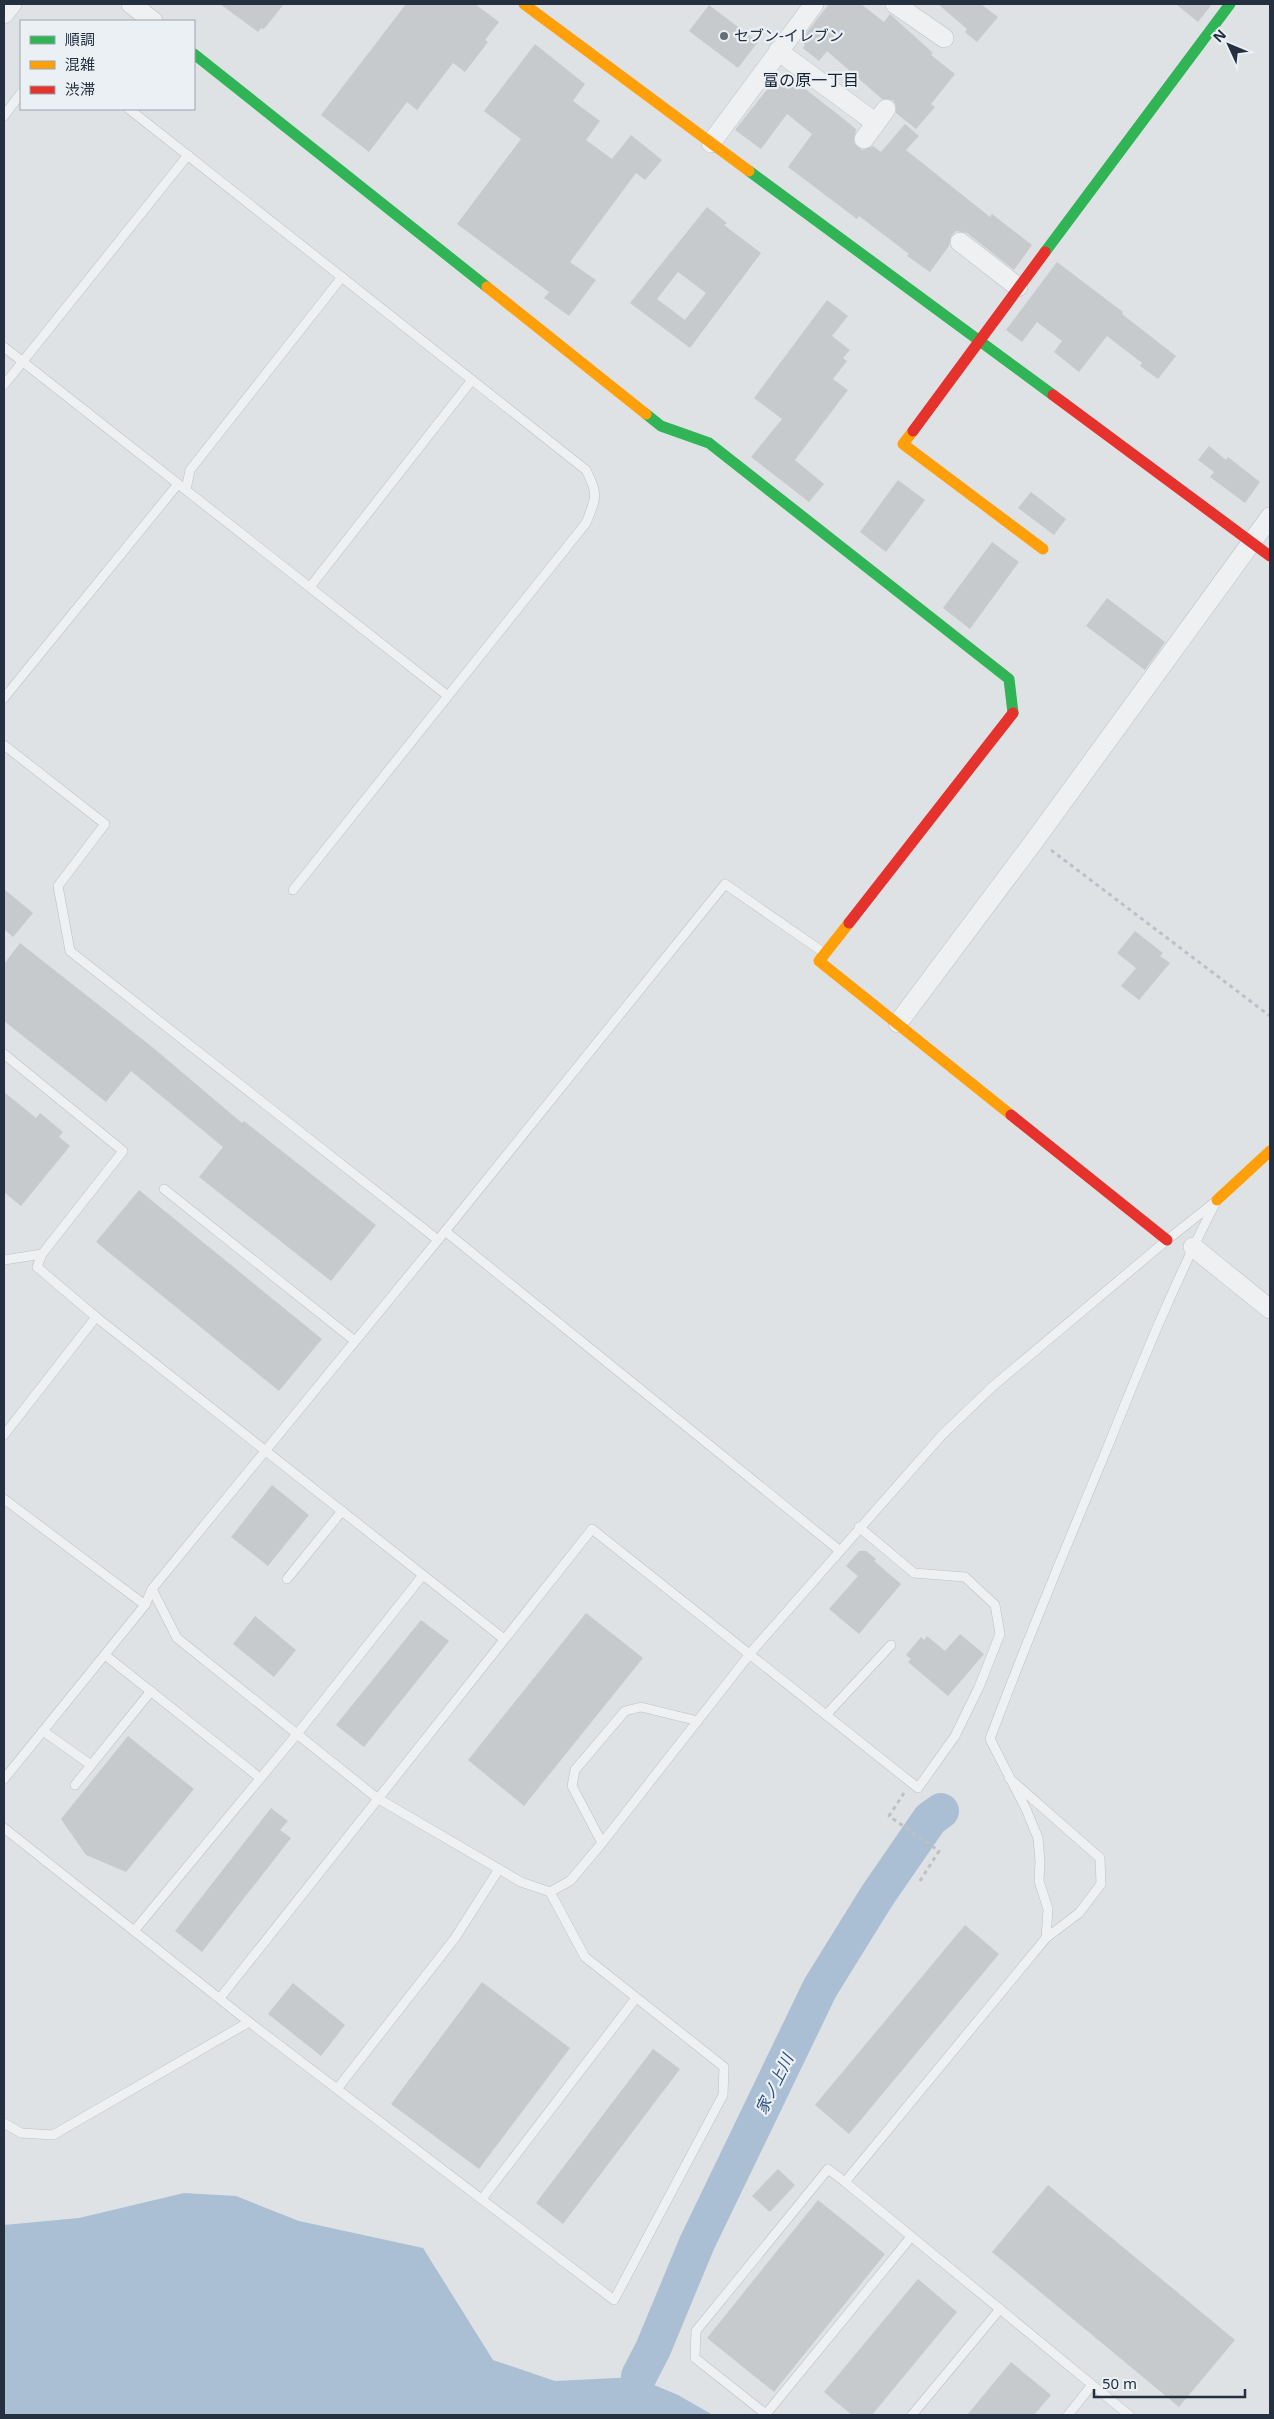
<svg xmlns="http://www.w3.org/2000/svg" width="1274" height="2419" font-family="'Noto Sans','Noto Sans JP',sans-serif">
	<rect width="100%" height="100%" fill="#dfe2e5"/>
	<!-- water -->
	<polygon fill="#aabfd4" points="184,2193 236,2196 299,2221 423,2248 493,2360 555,2381 635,2377 678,2395 713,2415 4,2415 4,2225 79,2218"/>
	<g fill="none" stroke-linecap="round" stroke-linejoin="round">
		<!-- river -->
		<polyline stroke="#aabfd4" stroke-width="36" points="639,2376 653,2349 697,2243 820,1988 877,1896 930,1819 941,1811"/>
	</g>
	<!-- building -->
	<g fill="#c7cacd" fill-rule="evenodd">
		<polygon points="220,4 284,4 264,29 261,28 258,32"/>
		<polygon points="406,4 475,4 499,22 485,40 488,42 465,72 453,63 417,110 407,102 369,152 321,115"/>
		<polygon points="829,4 861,4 884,22 890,14 933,53 931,55 955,74 931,104 935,107 916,129 896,113 896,105 893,100 882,99 827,51 819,61 803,48 805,45 800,41"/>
		<polygon points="938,4 981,4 998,17 977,42 965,32 967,29"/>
		<polygon points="1176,4 1212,4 1198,22"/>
		<polygon points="709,5 758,42 738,68 689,31"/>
		<polygon points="535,44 585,84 573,101 600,121 586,140 612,159 631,135 662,160 645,180 636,173 570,262 596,280 569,316 544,298 549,292 457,224 521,139 484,111"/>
		<polygon points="777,79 780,82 782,79 791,86 795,81 840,116 856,129 854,143 862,150 873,146 881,152 905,124 919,136 906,150 990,217 992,214 1032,245 1014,270 967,233 956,231 951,236 949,246 930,272 907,256 909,254 859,216 857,219 788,167 812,134 787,114 761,149 735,130 772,83 774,84"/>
		<path d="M 707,207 L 727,223 L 724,225 L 761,253 L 690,348 L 630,303 ZM 678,272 L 706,293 L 685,320 L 657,299 Z"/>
		<polygon points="1057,262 1123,312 1122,314 1176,356 1158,379 1140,366 1142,363 1107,336 1079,372 1054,352 1062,341 1037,322 1022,342 1006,330"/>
		<polygon points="827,300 848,316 832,336 850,350 843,358 847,361 833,379 848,390 795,460 824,484 809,502 751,457 782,419 754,398"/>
		<polygon points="1209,446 1226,460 1228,457 1260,482 1245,503 1210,477 1214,472 1198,460"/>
		<polygon points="898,480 925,500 886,552 860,532"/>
		<polygon points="1031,492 1066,519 1054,535 1018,508"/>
		<polygon points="992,542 1019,562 970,629 943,608"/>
		<polygon points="1107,598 1165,642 1145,670 1086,626"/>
		<polygon points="4,889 33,913 13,937 4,929"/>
		<polygon points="1135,931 1163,953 1160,956 1170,963 1139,1000 1121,986 1136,968 1117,953"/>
		<polygon points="20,943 151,1046 242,1123 244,1121 376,1225 331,1281 199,1177 223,1147 131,1071 106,1102 4,1021 4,964"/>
		<polygon points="4,1092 36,1118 40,1113 63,1132 59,1137 70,1146 21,1206 4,1192"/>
		<polygon points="139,1190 322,1339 279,1391 96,1242"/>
		<polygon points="272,1485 309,1515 268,1566 231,1537"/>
		<polygon points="859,1551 866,1551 876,1559 874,1561 901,1584 859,1634 829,1609 858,1576 846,1566"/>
		<polygon points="586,1613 643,1658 524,1806 468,1760"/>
		<polygon points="255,1616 296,1650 274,1677 233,1644"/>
		<polygon points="421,1620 449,1641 364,1747 336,1725"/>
		<polygon points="960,1634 984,1654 948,1696 908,1662 911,1659 906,1655 921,1637 924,1640 927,1636 945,1651"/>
		<polygon points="128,1736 194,1789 126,1872 86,1855 61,1819"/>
		<polygon points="271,1808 288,1821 280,1830 291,1838 202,1952 175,1931"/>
		<polygon points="965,1925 999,1954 849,2134 815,2105"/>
		<polygon points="482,1982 570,2048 479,2169 391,2104"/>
		<polygon points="293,1983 345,2025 321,2056 268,2014"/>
		<polygon points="653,2049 680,2069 563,2224 536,2203"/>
		<polygon points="778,2169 795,2185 770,2212 752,2196"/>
		<polygon points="1048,2185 1235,2340 1179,2407 992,2252"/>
		<polygon points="818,2200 885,2254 774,2392 707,2338"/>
		<polygon points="918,2279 957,2312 872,2415 852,2415 824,2392"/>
		<polygon points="1011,2362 1051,2395 1034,2415 967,2415"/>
	</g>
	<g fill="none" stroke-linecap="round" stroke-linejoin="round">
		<!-- lane casing -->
		<g stroke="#bdc0c3" stroke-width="10">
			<g id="lane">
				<path d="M 129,109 L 586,470 C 599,495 596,498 586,523 L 293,890"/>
				<polyline points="4,116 21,93"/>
				<polyline points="4,347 448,696"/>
				<polyline points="4,385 188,155"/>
				<polyline points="186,490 190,470 342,277"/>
				<polyline points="310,587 472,380"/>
				<polyline points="4,698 178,484"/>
				<polyline points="4,745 105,824 58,886 70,951 438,1240"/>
				<polyline points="4,1054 123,1151 42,1254 37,1267 96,1317 423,1575 297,1734 134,1931"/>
				<polyline points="164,1189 355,1341"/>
				<polyline points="445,1231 839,1550"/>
				<polyline points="4,1260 42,1254"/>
				<polyline points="4,1435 96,1317"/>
				<polyline points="4,1499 145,1605"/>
				<polyline points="423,1575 504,1639"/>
				<polyline points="287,1579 342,1511"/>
				<polyline points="152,1589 177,1638 377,1798 521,1882 550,1892 570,1881 602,1843 753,1650 942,1435 992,1387 1167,1240 1215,1202"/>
				<polyline points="105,1655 260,1778"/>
				<polyline points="826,1715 891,1645"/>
				<polyline points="43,1731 91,1765"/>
				<path d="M 1009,1778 L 1100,1858 L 1101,1884 L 1079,1913 L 1046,1938 L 1048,1909 L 1039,1881 L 1040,1862 L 1038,1838 L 1026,1809 L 990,1739 C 1026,1642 1066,1547 1106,1451 C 1140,1367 1174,1283 1216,1202"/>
				<polyline points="4,1779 145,1605 152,1589 438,1240 725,884 823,952"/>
				<polyline points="75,1785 151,1691"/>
				<polyline points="4,1828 249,2022"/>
				<polyline points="602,1843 572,1786 575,1770 625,1711 641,1707 698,1721"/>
				<polyline points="1046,1938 845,2182 1129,2415"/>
				<polyline points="220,1998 592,1529 918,1788 955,1736 979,1687 1000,1634 995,1605 965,1577 914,1573 859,1527"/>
				<polyline points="337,2089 455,1938 499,1869"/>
				<polyline points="4,2123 21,2133 53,2135 249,2022 614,2300 723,2095 724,2067 585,1957 550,1892"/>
				<polyline points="482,2199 636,1998"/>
				<polyline points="766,2414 911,2237"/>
				<polyline points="767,2415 695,2358 696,2331 828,2169 845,2182"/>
				<polyline points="912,2415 1000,2309"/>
				<polyline points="1068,2415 1092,2385"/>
			</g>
		</g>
		<!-- street casing -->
		<g stroke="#bdc0c3" stroke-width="20">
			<g id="street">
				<polyline points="131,4 153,21"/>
				<polyline points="895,4 944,38"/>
				<polyline points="4,14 12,4"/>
				<polyline points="778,51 876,123 886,109"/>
				<polyline points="864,139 876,123"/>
				<polyline points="711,143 814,4"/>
				<polyline points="960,242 1018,287"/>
				<polyline points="898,1023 1035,840 1270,517"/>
				<polyline points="1193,1247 1270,1309"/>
			</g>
		</g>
		<!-- path -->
		<g stroke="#bdc0c5" stroke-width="3" stroke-dasharray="4 4" stroke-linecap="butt">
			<polyline points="1051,850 1270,1016"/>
			<polyline points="904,1793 889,1816 939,1851 918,1884"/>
		</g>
		<!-- lane -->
		<use href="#lane" stroke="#eef0f2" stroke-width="9"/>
		<!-- street -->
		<use href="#street" stroke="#eef0f2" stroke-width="19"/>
		<!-- fast -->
		<g stroke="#30b455" stroke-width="11">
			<polyline points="194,54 487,287"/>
			<polyline points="749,171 1053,395"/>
			<polyline points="1045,252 1230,4"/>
			<polyline points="646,414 661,426 709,443 1009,679 1013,713"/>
		</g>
		<!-- slow -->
		<g stroke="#ff9f0a" stroke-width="11">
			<polyline points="524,4 749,171"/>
			<polyline points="487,287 646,414"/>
			<polyline points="913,431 903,444 1043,549"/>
			<polyline points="849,923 819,961 1011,1115"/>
			<polyline points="1217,1200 1270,1151"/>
		</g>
		<!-- jam -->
		<g stroke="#e5322d" stroke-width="11">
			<polyline points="1053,395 1270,556"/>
			<polyline points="913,431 1045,252"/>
			<polyline points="849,923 1013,713"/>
			<polyline points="1011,1115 1167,1240"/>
		</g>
	</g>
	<!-- markers -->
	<circle fill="#656e79" stroke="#ebf0f5" stroke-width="2" cx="724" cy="36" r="5"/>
	<g text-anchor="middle" stroke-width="4.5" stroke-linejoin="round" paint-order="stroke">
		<!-- poi labels -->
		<g font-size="15" fill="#242f3f" stroke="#ebf0f5" text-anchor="start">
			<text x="734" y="41">セブン-イレブン</text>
		</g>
		<!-- neighbourhood labels -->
		<g font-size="16" fill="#172030" stroke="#ebf0f5">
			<text x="811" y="86">富の原一丁目</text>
		</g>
		<!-- water labels -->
		<g font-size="16" font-style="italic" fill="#2b4f77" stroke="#ebf0f5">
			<text transform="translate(774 2084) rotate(-64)" y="6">家ノ上川</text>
		</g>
	</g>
	<!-- border -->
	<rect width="1274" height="2419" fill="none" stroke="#242f3f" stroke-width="10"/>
	<!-- legend -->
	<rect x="20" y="20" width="175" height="90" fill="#ebf0f5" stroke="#9ba3ac"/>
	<rect x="30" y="36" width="25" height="8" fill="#30b455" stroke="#9ba3ac"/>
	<text x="65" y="45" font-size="15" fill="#242f3f">順調</text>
	<rect x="30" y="61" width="25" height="8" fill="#ff9f0a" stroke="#9ba3ac"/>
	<text x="65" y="70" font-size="15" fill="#242f3f">混雑</text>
	<rect x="30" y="86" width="25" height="8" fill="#e5322d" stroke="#9ba3ac"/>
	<text x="65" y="95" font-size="15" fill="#242f3f">渋滞</text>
	<!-- north arrow -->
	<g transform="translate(1229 45) rotate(314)" stroke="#ebf0f5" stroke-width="4" paint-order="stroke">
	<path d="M0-4L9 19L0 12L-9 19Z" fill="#242f3f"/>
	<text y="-8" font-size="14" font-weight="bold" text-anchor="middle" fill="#242f3f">N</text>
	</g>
	<!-- scale -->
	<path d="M1094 2389v8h151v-8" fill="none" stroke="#242f3f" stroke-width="2.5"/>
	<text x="1102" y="2389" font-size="15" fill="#242f3f" stroke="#ebf0f5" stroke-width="4" paint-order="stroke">50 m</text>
</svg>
